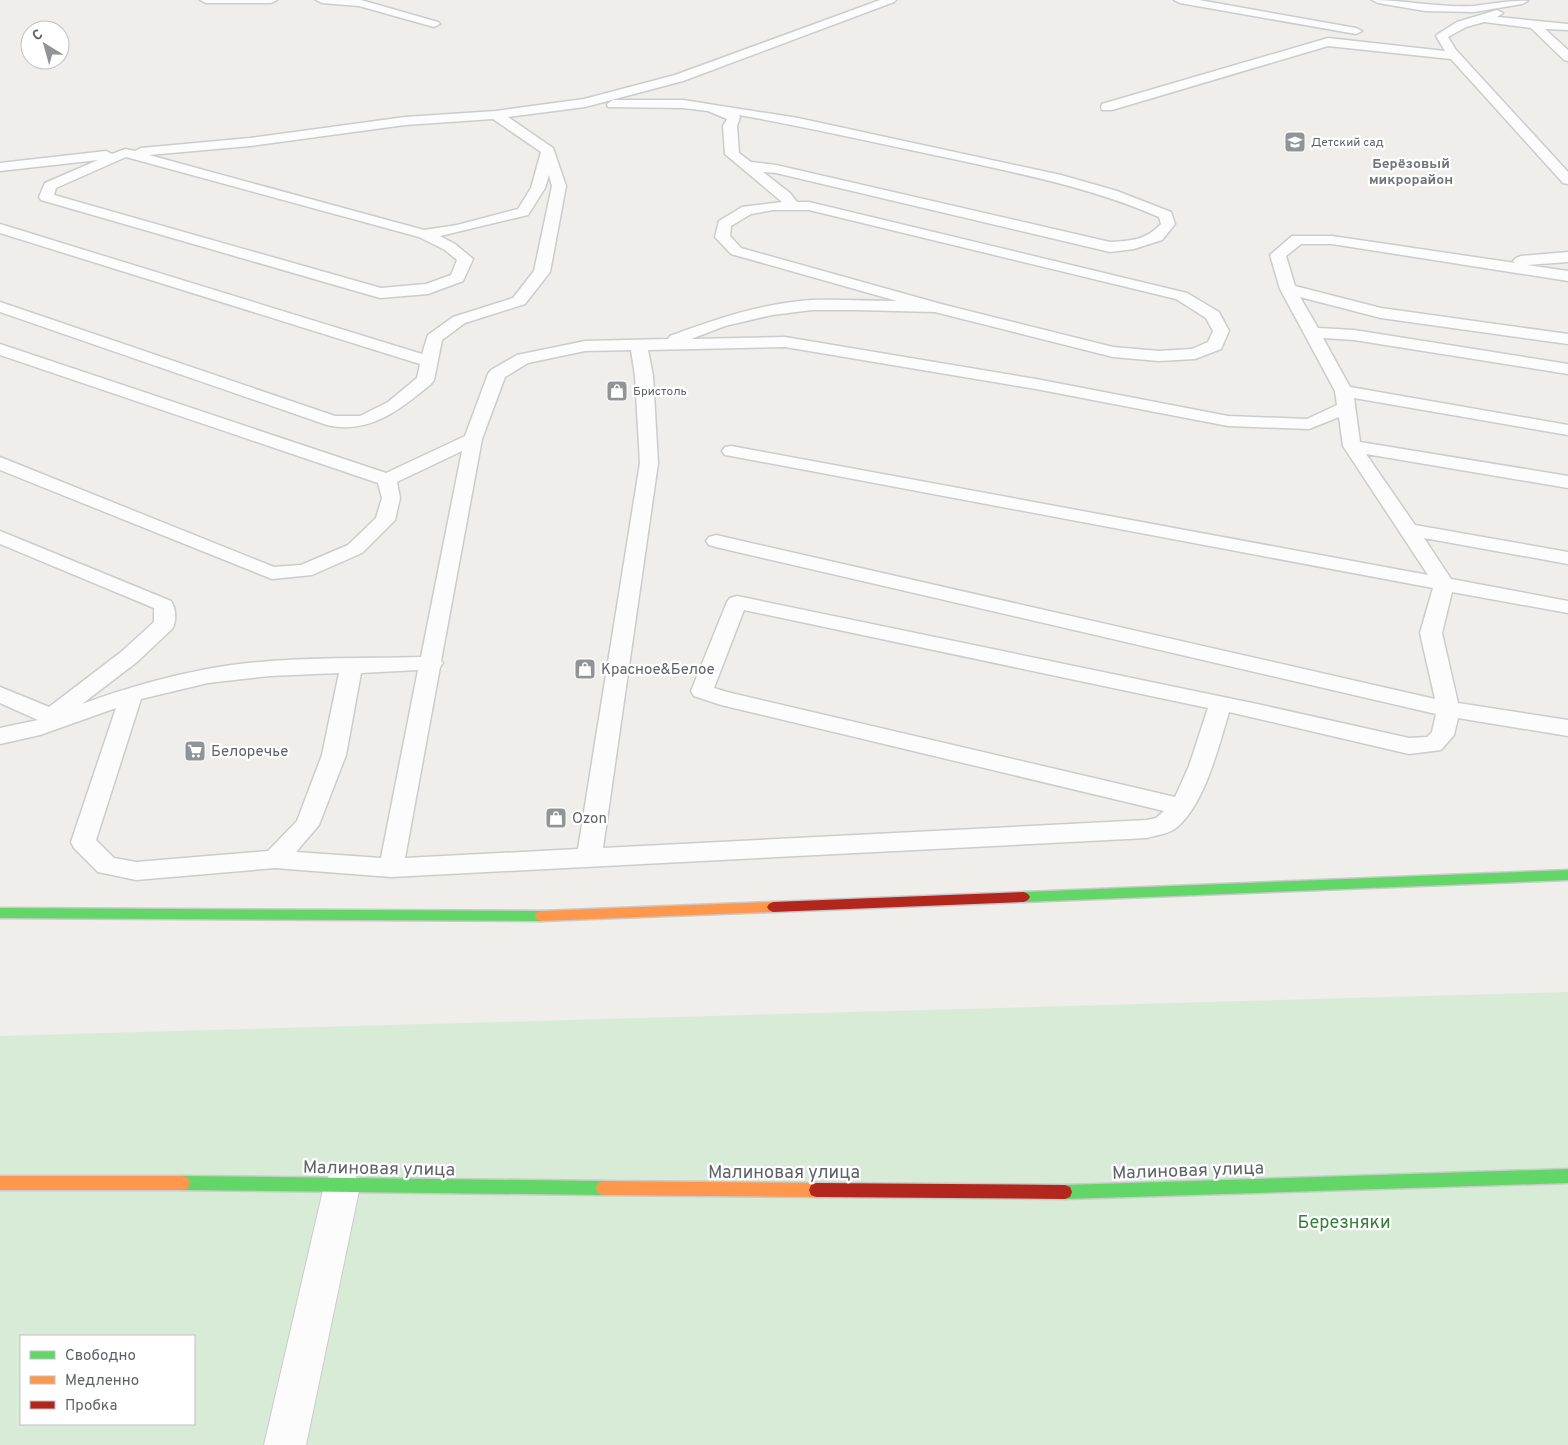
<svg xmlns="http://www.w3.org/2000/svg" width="1568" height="1445" font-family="Overpass,sans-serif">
	<rect width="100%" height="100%" fill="#efeeea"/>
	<!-- green -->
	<path fill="#d8ebd6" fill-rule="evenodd" d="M 1568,992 L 1568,1445 L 0,1445 L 0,1036 ZM 21,1336 L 194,1336 L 194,1424 L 21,1424 Z"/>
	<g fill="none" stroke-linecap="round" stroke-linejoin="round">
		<!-- lane casing -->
		<g stroke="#cbcccc" stroke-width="3">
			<g id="lane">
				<polygon points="200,0 277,0 271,3 206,3"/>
				<polygon points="316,0 361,0 438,22 440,24 434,27 359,6 322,3"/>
				<path d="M 880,0 L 896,0 L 894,2 L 683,81 L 585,107 L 508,117 L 553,148 L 566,186 L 550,272 L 525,304 L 465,323 L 442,340 L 434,380 L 431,384 C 401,409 369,435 327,425 L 0,312 L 0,302 L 335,416 L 360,416 L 388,402 L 417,378 L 420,364 L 0,233 L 0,224 L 422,354 L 428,335 L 453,317 L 513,298 L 534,271 L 552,186 L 549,175 L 545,188 L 528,215 L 440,236 L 455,244 L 473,259 L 463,281 L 428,294 L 380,298 L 41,200 L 39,197 L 45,183 L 98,160 L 0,171 L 0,163 L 106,151 L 112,154 L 125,149 L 135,151 L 141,148 L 250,138 L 405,117 L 496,111 L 584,99 L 675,75 ZM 493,119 L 541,152 L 531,188 L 518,209 L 457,225 L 424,230 L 149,155 L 250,146 L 405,125 ZM 126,157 L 419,237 L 445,250 L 457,260 L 451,275 L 426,284 L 381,288 L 54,195 L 56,188 Z"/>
				<polygon points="1174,0 1199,0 1356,28 1362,31 1356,34 1180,3"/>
				<path d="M 1372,0 C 1406,0 1440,8 1474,6 C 1491,4 1511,0 1528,1 L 1522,4 L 1474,12 L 1425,11 L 1378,3 Z"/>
				<polygon points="1497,10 1503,13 1497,17 1568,24 1568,30 1545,29 1568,50 1568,61 1564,60 1531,28 1484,22 1466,27 1448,37 1456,50 1568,172 1568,184 1563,183 1451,59 1328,46 1112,110 1102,110 1101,107 1102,104 1328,38 1445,51 1436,36 1438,34 1457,22"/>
				<path d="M 613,100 L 683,100 L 798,118 L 1061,175 L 1117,191 L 1171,212 L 1175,224 L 1162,240 L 1134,249 L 1110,252 L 776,173 L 763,172 L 790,193 L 797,202 L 809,202 L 1187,293 L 1219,312 L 1229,331 L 1221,349 L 1195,359 L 1159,361 L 1113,357 L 935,312 L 857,310 L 812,310 L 772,315 L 725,326 L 691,339 L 785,337 L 1036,379 L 1228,416 L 1307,419 L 1337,405 L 1335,391 L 1280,289 L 1270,255 L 1292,236 L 1332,236 L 1515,263 L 1513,261 L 1516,258 L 1521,256 L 1568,252 L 1568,262 L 1527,265 L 1568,271 L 1568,281 L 1332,244 L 1301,244 L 1286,256 L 1295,286 L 1381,308 L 1568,334 L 1568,344 L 1381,318 L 1300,297 L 1318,328 L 1354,330 L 1568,364 L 1568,374 L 1354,340 L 1323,338 L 1350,387 L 1568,425 L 1568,435 L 1354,398 L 1360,442 L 1568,476 L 1568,488 L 1366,454 L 1415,525 L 1568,552 L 1568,564 L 1424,538 L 1451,579 L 1568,601 L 1568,613 L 1452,592 L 1442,633 L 1458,703 L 1568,720 L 1568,736 L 1458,718 L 1454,735 L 1441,750 L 1409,754 L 1229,712 C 1219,746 1204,806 1176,828 C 1169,834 1156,835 1147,838 L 391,877 L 275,868 L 136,880 L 98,872 L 74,848 L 71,842 L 116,708 L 40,735 L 0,744 L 0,728 L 38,720 L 0,703 L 0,687 L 49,707 L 121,652 L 154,622 L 154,608 L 0,544 L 0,531 L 171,601 C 176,608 177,621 172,629 L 137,662 L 82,704 C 123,689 164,677 207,669 C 276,656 351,659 421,657 L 462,451 L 397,482 L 400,498 L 395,520 L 362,553 L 312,575 L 272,579 L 0,470 L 0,457 L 274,567 L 301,565 L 348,545 L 376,518 L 382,498 L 378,483 L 0,355 L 0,344 L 386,473 L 465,436 L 488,374 L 491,370 L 517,355 L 585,341 L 668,339 L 670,336 C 716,319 763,303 812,300 C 840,299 869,301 897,301 L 731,254 L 715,237 L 719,221 L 742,207 L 782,202 L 725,154 L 723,126 L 727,119 L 708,111 L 683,108 L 608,107 L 607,104 ZM 739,115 C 808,127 876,143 944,157 C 1017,173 1090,187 1159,217 L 1161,224 C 1146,240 1131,241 1110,242 L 776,165 L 751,162 L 739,153 L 737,126 L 740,117 ZM 773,210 L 809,210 L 1176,299 L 1206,318 L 1213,331 L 1208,342 L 1192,349 L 1159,351 L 1113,347 L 941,304 L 741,248 L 730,236 L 731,226 L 751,214 ZM 785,347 L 1036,389 L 1228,426 L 1309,429 L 1339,417 L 1343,446 L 1428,575 L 731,446 L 725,447 L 722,451 L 725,455 L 731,456 L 1433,588 L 1420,633 L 1435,699 L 716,535 L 709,537 L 706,541 L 709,545 L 716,547 L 1436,714 L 1432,732 L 1427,737 L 1409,738 L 1257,704 L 737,596 L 730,598 L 727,602 L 691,691 L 694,696 L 721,705 L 1164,811 L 1156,818 L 1147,820 L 603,848 L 658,463 L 653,376 L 648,350 ZM 631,350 L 635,376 L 640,463 L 578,849 L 405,858 L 440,667 L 443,663 L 441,661 L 482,439 L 505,377 L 528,363 L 585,351 ZM 744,610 L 1208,708 L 1189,766 L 1175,797 L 727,692 L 714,688 ZM 418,670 L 381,858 L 296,852 L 319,825 L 346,755 L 361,673 ZM 339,673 L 322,755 L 297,821 L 268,851 L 136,862 L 114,858 L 96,840 L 141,699 L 208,683 L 270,676 Z"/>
			</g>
		</g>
		<!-- street casing -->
		<g stroke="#cbcccc" stroke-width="2">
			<polygon id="street" points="342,1170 355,1175 360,1186 306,1445 264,1445 324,1186 329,1175"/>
		</g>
		<!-- fast casing -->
		<g stroke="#cacacb" stroke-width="3">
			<g id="fast">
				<polygon points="1568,870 1568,880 1024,902 1020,900 1018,897 1020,894 1024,892"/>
				<polygon points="0,908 541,911 546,913 547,916 546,919 541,921 0,918"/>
				<polygon points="1568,1169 1568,1183 1065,1199 1060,1197 1058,1192 1060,1187 1065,1185"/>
				<polygon points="183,1176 603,1181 608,1183 610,1188 608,1193 603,1195 183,1190 178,1188 176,1183 178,1178"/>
			</g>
		</g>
		<!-- slow casing -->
		<g stroke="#cacacb" stroke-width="3">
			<g id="slow">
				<polygon points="773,902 777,904 779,907 777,910 773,912 541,921 536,919 535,916 536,913 541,911"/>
				<polygon points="0,1176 183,1176 188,1178 190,1183 188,1188 183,1190 0,1190"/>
				<polygon points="603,1181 816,1183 821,1185 823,1190 821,1195 816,1197 603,1195 598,1193 596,1188 598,1183"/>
			</g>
		</g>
		<!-- jam casing -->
		<g stroke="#cacacb" stroke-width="3">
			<g id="jam">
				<polygon points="1024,892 1028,894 1030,897 1028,900 1024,902 773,912 769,910 767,907 769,904 773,902"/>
				<polygon points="816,1183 1065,1185 1070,1187 1072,1192 1070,1197 1065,1199 816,1197 811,1195 809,1190 811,1185"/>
			</g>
		</g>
		<!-- lane -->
		<use href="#lane" fill="#fdfcfc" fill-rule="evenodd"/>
		<!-- street -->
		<use href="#street" fill="#fdfcfc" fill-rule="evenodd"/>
		<!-- fast -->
		<use href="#fast" fill="#63d668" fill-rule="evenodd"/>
		<!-- slow -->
		<use href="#slow" fill="#ff974d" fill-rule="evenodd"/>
		<!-- jam -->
		<use href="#jam" fill="#b3261e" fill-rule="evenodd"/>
	</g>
	<!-- icons -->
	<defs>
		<g id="school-square" transform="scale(1.125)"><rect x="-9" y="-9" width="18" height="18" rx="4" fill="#919496" stroke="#fff"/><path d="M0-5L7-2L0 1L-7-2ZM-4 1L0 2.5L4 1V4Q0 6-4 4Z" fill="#fff"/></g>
		<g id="shop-square" transform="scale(1.125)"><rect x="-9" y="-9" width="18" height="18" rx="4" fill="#919496" stroke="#fff"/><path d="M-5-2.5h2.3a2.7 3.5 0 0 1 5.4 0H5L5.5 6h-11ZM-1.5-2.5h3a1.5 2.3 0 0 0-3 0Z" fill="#fff"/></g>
		<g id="supermarket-square" transform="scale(1.125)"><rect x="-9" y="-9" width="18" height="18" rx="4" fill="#919496" stroke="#fff"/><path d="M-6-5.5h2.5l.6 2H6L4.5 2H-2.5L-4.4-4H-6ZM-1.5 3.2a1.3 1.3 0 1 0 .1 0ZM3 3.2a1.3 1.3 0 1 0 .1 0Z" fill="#fff"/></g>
	</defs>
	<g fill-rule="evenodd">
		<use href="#school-square" x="1295" y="142"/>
		<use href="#shop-square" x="617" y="391"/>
		<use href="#shop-square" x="585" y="669"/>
		<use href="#supermarket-square" x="195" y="751"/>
		<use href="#shop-square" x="556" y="818"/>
	</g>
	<g text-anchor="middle" stroke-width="4.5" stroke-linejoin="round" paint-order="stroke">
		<!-- far-poi labels -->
		<g font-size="12" fill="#5f6368" stroke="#fff" text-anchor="start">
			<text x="1311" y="146">Детский сад</text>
			<text x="633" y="395">Бристоль</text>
		</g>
		<!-- far-neighbourhood labels -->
		<g font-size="14" font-weight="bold" fill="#70757a" stroke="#fff">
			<text x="1411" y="168">Берёзовый<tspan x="1411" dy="16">микрорайон</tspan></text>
		</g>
		<!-- poi labels -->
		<g font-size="15" fill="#5f6368" stroke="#fff" text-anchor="start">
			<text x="601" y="674">Красное&amp;Белое</text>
			<text x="211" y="756">Белоречье</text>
			<text x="572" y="823">Ozon</text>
		</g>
		<!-- near-street labels -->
		<g font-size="18" fill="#5f6368" stroke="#fff">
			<text transform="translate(379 1168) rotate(1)" y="6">Малиновая улица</text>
			<text transform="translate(1188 1170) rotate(-2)" y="6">Малиновая улица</text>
			<text x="784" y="1178">Малиновая улица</text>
		</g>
		<!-- near-park labels -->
		<g font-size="18" fill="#348238" stroke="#fff">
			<text x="1344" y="1228">Березняки</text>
		</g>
	</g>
	<!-- legend -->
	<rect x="20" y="1335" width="175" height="90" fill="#ffffff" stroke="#bfc1c3"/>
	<rect x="30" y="1351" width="25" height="8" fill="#63d668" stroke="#bfc1c3"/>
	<text x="65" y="1360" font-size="15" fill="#5f6368">Свободно</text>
	<rect x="30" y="1376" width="25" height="8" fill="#ff974d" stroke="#bfc1c3"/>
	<text x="65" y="1385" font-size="15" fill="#5f6368">Медленно</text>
	<rect x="30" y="1401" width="25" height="8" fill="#b3261e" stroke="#bfc1c3"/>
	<text x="65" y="1410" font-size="15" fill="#5f6368">Пробка</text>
	<!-- north arrow -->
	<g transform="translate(45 45) rotate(323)"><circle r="24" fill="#ffffff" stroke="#bfc1c3"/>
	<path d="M0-4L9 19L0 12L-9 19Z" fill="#919496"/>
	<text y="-8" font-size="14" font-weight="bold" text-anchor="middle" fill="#5f6368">С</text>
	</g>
</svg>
